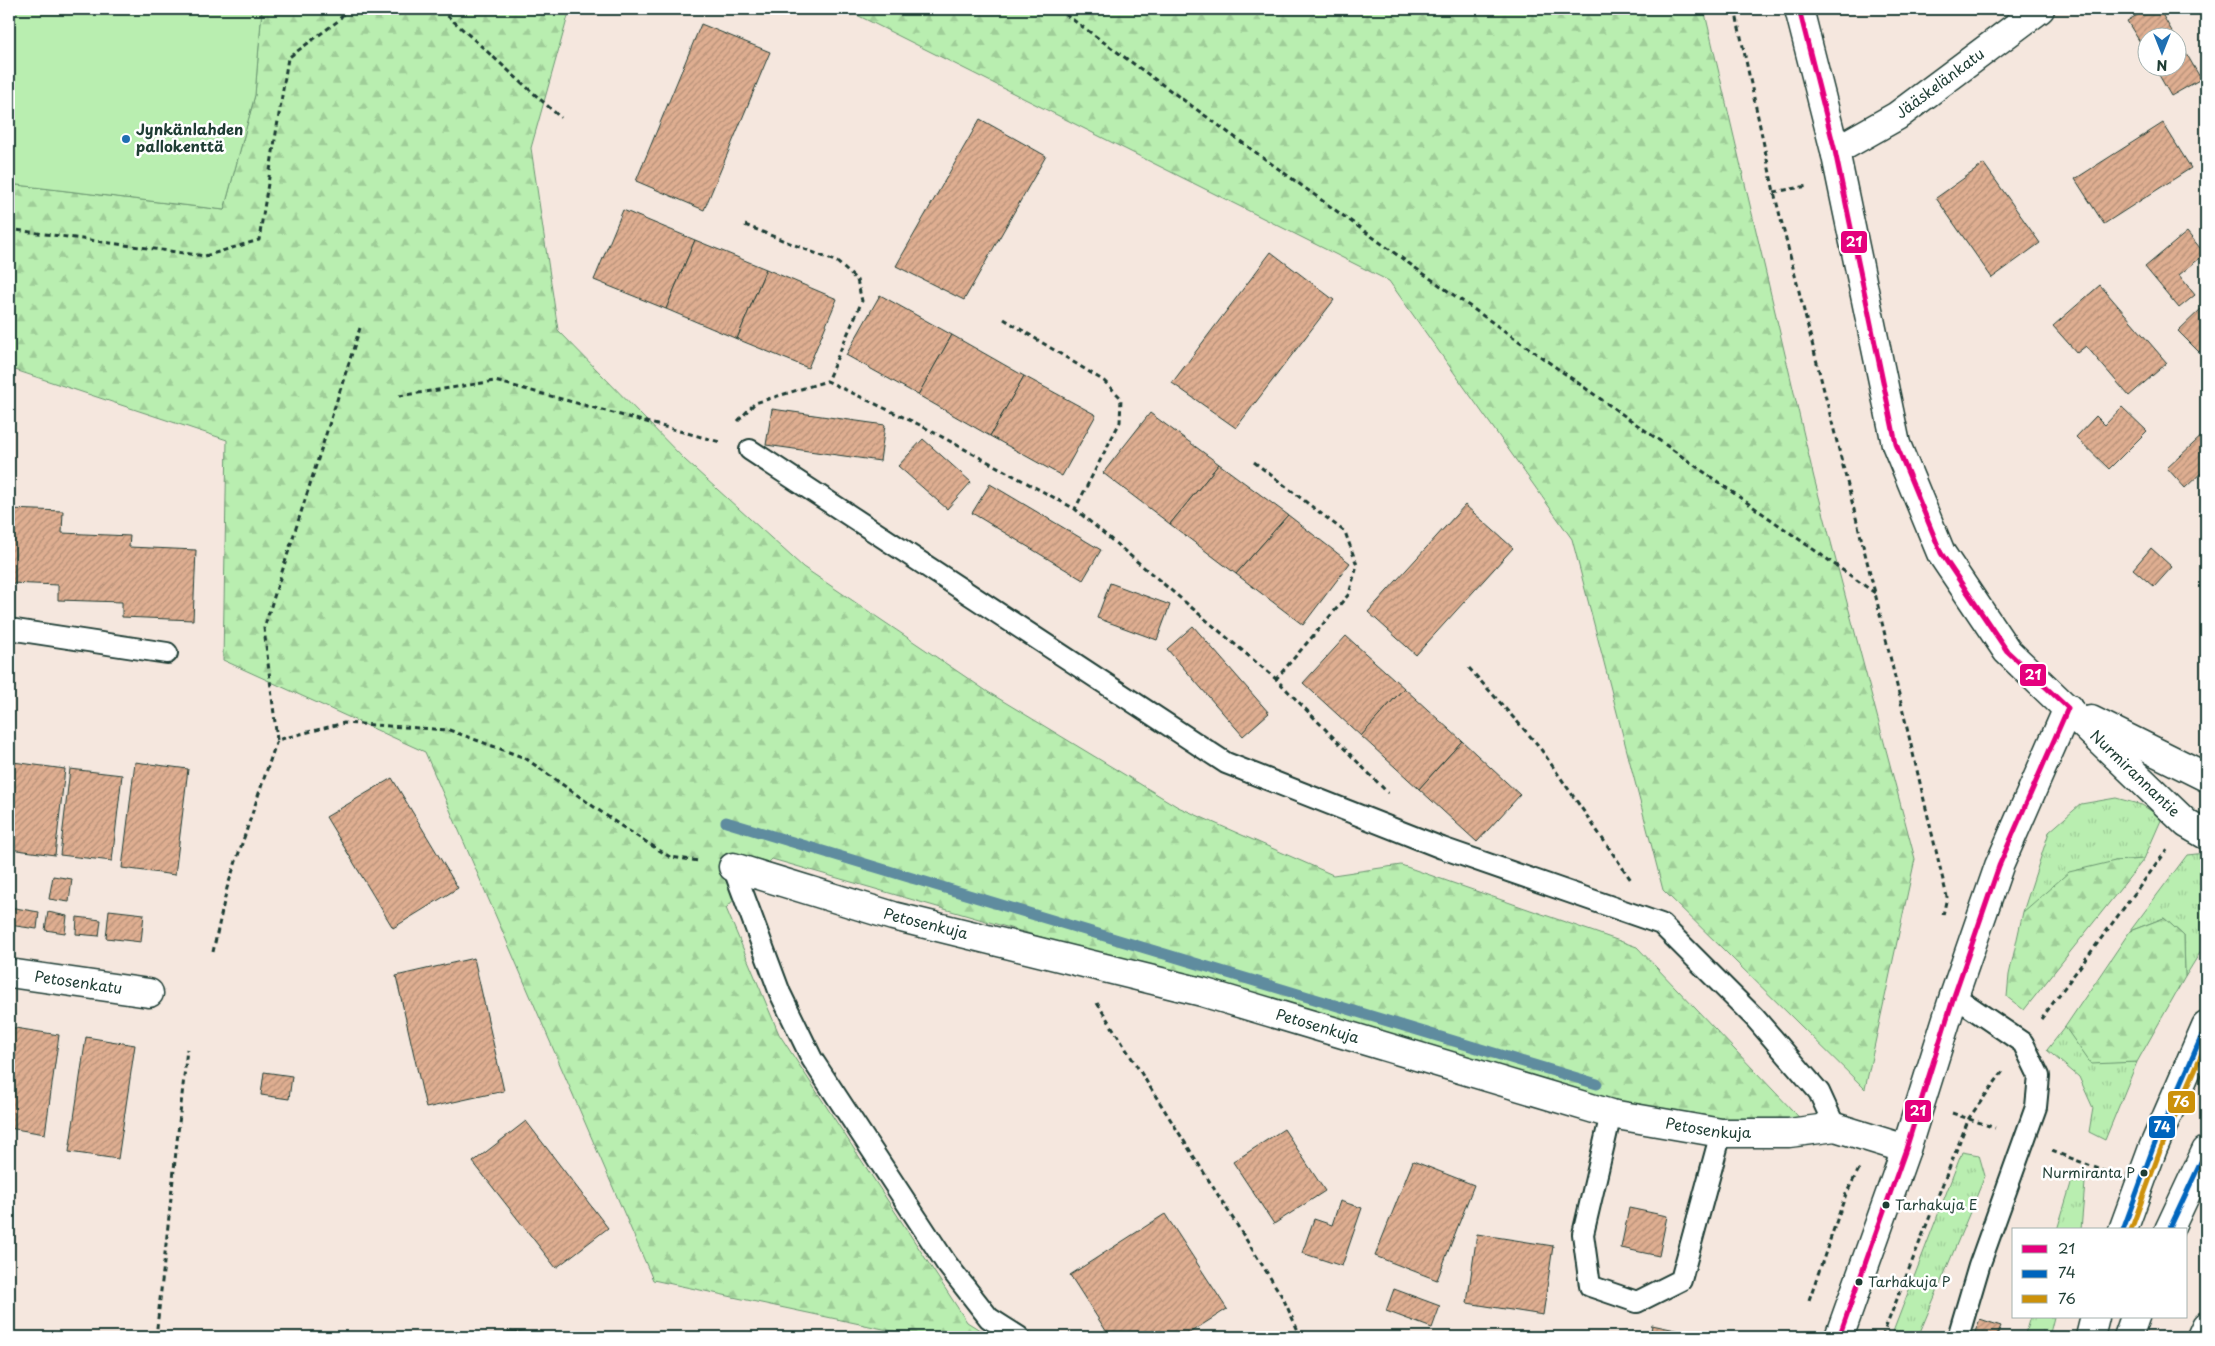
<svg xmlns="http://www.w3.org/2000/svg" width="2215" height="1346" font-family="'Playpen Sans',sans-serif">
	<defs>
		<pattern id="grass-tufts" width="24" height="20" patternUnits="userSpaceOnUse" patternTransform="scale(1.25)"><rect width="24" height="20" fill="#b9eeb0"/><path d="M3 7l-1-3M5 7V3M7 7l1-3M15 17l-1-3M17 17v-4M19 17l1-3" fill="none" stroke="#9fcd98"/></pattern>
		<pattern id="forest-firs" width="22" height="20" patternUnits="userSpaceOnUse" patternTransform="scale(1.25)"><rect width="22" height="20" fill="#b9eeb0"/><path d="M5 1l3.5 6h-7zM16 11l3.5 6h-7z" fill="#9fcd98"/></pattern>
		<pattern id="building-hatch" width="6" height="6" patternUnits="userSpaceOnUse" patternTransform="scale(1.25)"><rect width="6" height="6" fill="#dfae91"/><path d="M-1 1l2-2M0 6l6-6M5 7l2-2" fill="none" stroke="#b48f77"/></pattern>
	</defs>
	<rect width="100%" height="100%" fill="#f5e7de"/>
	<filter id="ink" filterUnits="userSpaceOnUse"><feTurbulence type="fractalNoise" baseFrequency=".02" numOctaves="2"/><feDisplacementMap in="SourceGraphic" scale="10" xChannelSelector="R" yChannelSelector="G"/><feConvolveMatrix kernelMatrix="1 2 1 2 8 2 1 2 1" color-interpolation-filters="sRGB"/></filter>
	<g filter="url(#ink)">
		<!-- grass -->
		<g fill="url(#grass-tufts)" stroke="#6c9672">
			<polygon points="2116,798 2142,805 2162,818 2144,859 2115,861 2023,912 2049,832 2081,804"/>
			<polygon points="2206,853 2206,943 2185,977 2184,936 2164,918 2130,931 2187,855"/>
			<polygon points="2065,1027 2096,1063 2137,1062 2105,1140 2089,1132 2093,1108 2079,1077 2047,1050"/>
			<polygon points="1962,1152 1979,1155 1985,1176 1918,1337 1891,1337"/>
			<polygon points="2072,1180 2085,1183 2081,1230 2057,1230"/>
			<polygon points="2030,1317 2054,1317 2049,1337 2024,1337"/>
		</g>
		<!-- forest -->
		<g fill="url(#forest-firs)" stroke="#6c9672">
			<polygon points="262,9 570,9 531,148 558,330 685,460 803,567 988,692 1178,807 1333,875 1401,865 1637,947 1813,1132 1627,1107 772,859 726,908 779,1034 967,1322 991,1337 921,1337 653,1280 425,752 223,660 227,440 9,368 9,184 224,210 255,95"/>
			<polygon points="845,9 1704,9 1814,478 1915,859 1865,1089 1663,890 1572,539 1389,281"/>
			<polygon points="2144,859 2024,1010 2007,997 2009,975 2023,912 2069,872 2115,861"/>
			<polygon points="2164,918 2184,936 2185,977 2137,1062 2091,1064 2065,1027 2130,931"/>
		</g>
		<!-- pitch -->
		<polygon fill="#b9eeb0" stroke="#6c9672" points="9,9 262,9 255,95 224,210 9,184"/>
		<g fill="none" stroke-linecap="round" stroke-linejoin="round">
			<!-- stream -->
			<polyline stroke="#5e8c9f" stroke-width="11" points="726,822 1597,1084"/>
		</g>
		<!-- building -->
		<g fill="url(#building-hatch)" stroke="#1f3d34">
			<polygon points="2147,9 2159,9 2176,38 2148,38 2148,55 2127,21"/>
			<polygon points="701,24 770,52 704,210 636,181"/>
			<polygon points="2178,39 2201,79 2171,96 2155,68 2178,68"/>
			<polygon points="980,119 1046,156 964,300 896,266"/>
			<polygon points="2163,123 2191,168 2104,224 2075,179"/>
			<polygon points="1984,164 2040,243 1992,278 1936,198"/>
			<polygon points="623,210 695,240 666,309 594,280"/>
			<polygon points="2187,232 2205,254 2179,275 2195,295 2179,308 2145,267"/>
			<polygon points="695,240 766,269 737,339 666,309"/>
			<polygon points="1271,252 1334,300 1236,428 1172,383"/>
			<polygon points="766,269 837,299 808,368 737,339"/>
			<polygon points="2100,285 2167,363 2129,396 2086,346 2077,353 2053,326"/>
			<polygon points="880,295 952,335 918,395 846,355"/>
			<polygon points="2203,307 2206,311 2206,345 2199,352 2178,331"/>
			<polygon points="952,335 1024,376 990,436 918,395"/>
			<polygon points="1024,376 1096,415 1062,476 990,436"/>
			<polygon points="2122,407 2147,431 2109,469 2076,437 2096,416 2105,425"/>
			<polygon points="772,409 885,425 880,461 766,445"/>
			<polygon points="1150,413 1219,464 1170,524 1103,473"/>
			<polygon points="2206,432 2206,475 2203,471 2185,488 2167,468"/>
			<polygon points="923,439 971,482 947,509 898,466"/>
			<polygon points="1219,464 1288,515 1236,574 1170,524"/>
			<polygon points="990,484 1101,550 1083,580 972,513"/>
			<polygon points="1465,505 1513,548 1416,655 1368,612"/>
			<polygon points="9,509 63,511 62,533 130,536 129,547 196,550 193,620 122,617 122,602 58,600 58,585 9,583"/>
			<polygon points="1288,515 1350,563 1303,625 1236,574"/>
			<polygon points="2151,548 2172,567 2154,587 2133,569"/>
			<polygon points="1110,583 1170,605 1157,640 1097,618"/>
			<polygon points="1193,626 1269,713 1243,736 1167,649"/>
			<polygon points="1346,636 1404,688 1361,736 1303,683"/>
			<polygon points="1404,688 1462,741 1419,789 1361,736"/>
			<polygon points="1462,741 1520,795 1477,842 1419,789"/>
			<polygon points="13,762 65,769 55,855 9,849 9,797"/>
			<polygon points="135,762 188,769 175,875 122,868"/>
			<polygon points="70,769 122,775 112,861 60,855"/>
			<polygon points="392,778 458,888 393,928 326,817"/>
			<polygon points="53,876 72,879 69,902 49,899"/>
			<polygon points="9,907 39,912 37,929 9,925"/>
			<polygon points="109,910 144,914 141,942 106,938"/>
			<polygon points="48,912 67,916 65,933 45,930"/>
			<polygon points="77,917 101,920 99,936 76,934"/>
			<polygon points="474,958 504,1091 426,1108 396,976"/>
			<polygon points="9,1027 59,1035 45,1134 9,1128"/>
			<polygon points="86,1037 135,1045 118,1159 69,1152"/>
			<polygon points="264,1072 292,1076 289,1099 261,1095"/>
			<polygon points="526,1121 608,1228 556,1268 473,1162"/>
			<polygon points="1284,1129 1325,1191 1274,1224 1233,1162"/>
			<polygon points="1413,1161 1474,1185 1437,1280 1375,1256"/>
			<polygon points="1340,1201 1362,1208 1342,1266 1302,1253 1314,1219 1332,1225"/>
			<polygon points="1629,1208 1667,1216 1659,1256 1621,1248"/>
			<polygon points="1165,1214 1227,1309 1183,1337 1110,1337 1070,1275"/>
			<polygon points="1477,1234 1553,1246 1543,1315 1467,1303"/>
			<polygon points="1394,1289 1440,1306 1432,1328 1386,1311"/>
			<polygon points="1980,1319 2001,1326 1996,1337 1973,1337"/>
			<polygon points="1652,1325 1704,1336 1703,1337 1650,1337"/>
			<polygon points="508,1331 574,1337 508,1337"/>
		</g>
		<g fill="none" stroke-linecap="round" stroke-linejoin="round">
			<!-- lane casing -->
			<g stroke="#1f3d34" stroke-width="24">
				<g id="lane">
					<polyline points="750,450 1226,763 1442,848 1661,924 1755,1018 1819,1092 1835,1127"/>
					<polyline points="9,629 167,653"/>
					<polyline points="733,867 780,993 812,1059 946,1263 989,1318 1019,1337"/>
					<polyline points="1954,996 2023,1043 2039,1076 2036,1107 1979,1266 1958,1337"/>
					<polyline points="1611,1114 1583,1234 1590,1286 1637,1302 1681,1280 1721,1133"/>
				</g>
			</g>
			<!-- street casing -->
			<g stroke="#1f3d34" stroke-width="31">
				<g id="street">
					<path id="s1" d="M 1835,151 L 1897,116 L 2040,9"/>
					<path id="s2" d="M 733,867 L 893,916 L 1202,992 L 1611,1114 L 1721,1133 L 1789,1133 L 1835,1127 L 1906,1149"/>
					<path id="s3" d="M 9,973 L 149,993"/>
					<polyline points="2201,1337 2206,1326"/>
				</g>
			</g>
			<!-- secondary casing -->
			<g stroke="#1f3d34" stroke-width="31">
				<g id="secondary">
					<path id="s4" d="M 1799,9 L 1835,151 L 1896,444 L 1941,553 L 2007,651 L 2187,824 L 2206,835"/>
					<polyline points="2091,720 2206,777"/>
					<polyline points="2123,1230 2153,1148 2206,1026"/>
					<polyline points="2169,1230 2206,1151"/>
					<polyline points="1839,1337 1906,1149 1954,996 1999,866 2068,708"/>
					<polyline points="2090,1337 2095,1317"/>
					<polyline points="2128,1337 2135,1317"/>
				</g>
			</g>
			<!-- path -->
			<g stroke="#1f3d34" stroke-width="3" stroke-dasharray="5 4" stroke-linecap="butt">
				<polyline points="440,9 561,118"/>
				<polyline points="1058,9 1407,262 1875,593"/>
				<polyline points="1735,9 1774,192 1875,593 1947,897 1943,915"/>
				<polyline points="1774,192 1808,186"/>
				<polyline points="745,225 837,262 857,280 862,301 827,381"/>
				<polyline points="9,229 205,256 259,240 288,58 338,21 347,9"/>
				<polyline points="1004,319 1104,381 1121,398 1120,422 1075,509"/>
				<polyline points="399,396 495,381 720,442"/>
				<polyline points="738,421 755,403 827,381 920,425 1075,509 1276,679 1388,793"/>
				<polyline points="1254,462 1345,532 1357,565 1349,594 1276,679"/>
				<polyline points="1469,668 1538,745 1631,880"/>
				<polyline points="277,740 264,628 360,328"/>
				<polyline points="213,952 227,888 277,740 344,723 449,730 525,758 621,826 670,857 699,861"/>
				<polyline points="1097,1003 1283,1298 1301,1337"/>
				<polyline points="2041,1019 2167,850"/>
				<polyline points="1952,1113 1995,1128"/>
				<polyline points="2052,1151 2107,1172"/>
				<polyline points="1809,1300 1846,1194 1859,1169"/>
				<polyline points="156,1337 187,1049"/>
				<polyline points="1882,1337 1969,1118 2003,1071"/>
			</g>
			<!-- lane -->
			<use href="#lane" stroke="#fff" stroke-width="20"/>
			<!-- street -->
			<use href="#street" stroke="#fff" stroke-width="28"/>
			<!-- secondary -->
			<use href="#secondary" stroke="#fff" stroke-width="28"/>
			<!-- bus-1 casing -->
			<g stroke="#fff" stroke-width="9">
				<polyline id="bus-1" points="1799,9 1835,151 1896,444 1941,553 2007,651 2068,708 1999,866 1954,996 1906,1149 1839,1337"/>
			</g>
			<!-- bus-2 casing -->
			<g stroke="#fff" stroke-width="9">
				<g id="bus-2">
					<polyline points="2123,1230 2153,1148 2206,1026"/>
					<polyline points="2169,1230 2206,1151"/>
				</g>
			</g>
			<!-- bus-3 casing -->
			<g stroke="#fff" stroke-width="9">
				<polyline id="bus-3" points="2131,1230 2160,1151 2206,1044"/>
			</g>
			<!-- bus-1 -->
			<use href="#bus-1" stroke="#e5007d" stroke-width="5"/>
			<!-- bus-2 -->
			<use href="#bus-2" stroke="#0065bd" stroke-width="5"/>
			<!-- bus-3 -->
			<use href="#bus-3" stroke="#cc910a" stroke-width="5"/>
		</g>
	</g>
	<!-- markers -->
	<circle fill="#1f6fb2" stroke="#fff" stroke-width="2" cx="126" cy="139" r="5"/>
	<g fill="#1f3d34" stroke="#fff" stroke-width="2">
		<circle cx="2144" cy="1173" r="4.5"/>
		<circle cx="1886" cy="1205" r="4.5"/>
		<circle cx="1859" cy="1282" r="4.5"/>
	</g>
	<g text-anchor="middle" stroke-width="5" stroke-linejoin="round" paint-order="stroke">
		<!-- bus labels -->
		<g font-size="14" fill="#1f3d34" stroke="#fff" text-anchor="start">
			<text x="2135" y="1178" text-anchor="end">Nurmiranta P</text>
			<text x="1895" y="1210">Tarhakuja E</text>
			<text x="1868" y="1287">Tarhakuja P</text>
		</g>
		<!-- street labels -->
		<g font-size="15" fill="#1f3d34" stroke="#fff">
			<text dy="5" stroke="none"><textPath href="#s1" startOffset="125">Jääskelänkatu</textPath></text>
			<text dy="5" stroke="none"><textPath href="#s4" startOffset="859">Nurmirannantie</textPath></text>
			<text dy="5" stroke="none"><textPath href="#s2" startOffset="201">Petosenkuja</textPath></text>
			<text dy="5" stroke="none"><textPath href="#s3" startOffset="70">Petosenkatu</textPath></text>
			<text dy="5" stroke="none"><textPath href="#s2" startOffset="606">Petosenkuja</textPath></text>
			<text dy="5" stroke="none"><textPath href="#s2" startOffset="1011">Petosenkuja</textPath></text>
		</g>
		<!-- poi labels -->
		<g font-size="15" font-weight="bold" fill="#1f3d34" stroke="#fff" text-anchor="start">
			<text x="136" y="135">Jynkänlahden<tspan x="136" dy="17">pallokenttä</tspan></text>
		</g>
	</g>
	<g stroke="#fff" stroke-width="2">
		<rect x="1840" y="230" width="28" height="24" rx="5" fill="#e5007d"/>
		<rect x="2019" y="663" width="28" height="24" rx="5" fill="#e5007d"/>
		<rect x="2167" y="1090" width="29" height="24" rx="5" fill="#cc910a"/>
		<rect x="1904" y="1099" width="28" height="24" rx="5" fill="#e5007d"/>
		<rect x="2148" y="1115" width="28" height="24" rx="5" fill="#0065bd"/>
	</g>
	<g font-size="14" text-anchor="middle" font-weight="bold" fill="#fff">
		<text x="1854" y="247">21</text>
		<text x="2033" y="680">21</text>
		<text x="2181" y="1107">76</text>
		<text x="1918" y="1116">21</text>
		<text x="2162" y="1132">74</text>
	</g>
	<!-- margin -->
	<rect width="2215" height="1346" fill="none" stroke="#fff" stroke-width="30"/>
	<rect x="15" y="15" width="2185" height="1316" fill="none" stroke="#1f3d34" stroke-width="2" filter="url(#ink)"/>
	<!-- legend -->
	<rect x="2012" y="1228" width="175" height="90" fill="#ffffff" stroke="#a5b1ae"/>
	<rect x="2022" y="1245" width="25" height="8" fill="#e5007d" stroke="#a5b1ae"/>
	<text x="2058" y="1254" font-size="15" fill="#1f3d34">21</text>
	<rect x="2022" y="1270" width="25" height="8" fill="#0065bd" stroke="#a5b1ae"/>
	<text x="2058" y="1278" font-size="15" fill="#1f3d34">74</text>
	<rect x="2022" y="1295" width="25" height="8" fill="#cc910a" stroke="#a5b1ae"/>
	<text x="2058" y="1304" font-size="15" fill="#1f3d34">76</text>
	<!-- north arrow -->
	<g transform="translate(2162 52) rotate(180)"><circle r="24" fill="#ffffff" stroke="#a5b1ae"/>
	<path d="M0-4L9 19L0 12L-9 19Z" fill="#1f6fb2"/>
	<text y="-8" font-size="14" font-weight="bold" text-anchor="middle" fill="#1f3d34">N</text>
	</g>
</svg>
